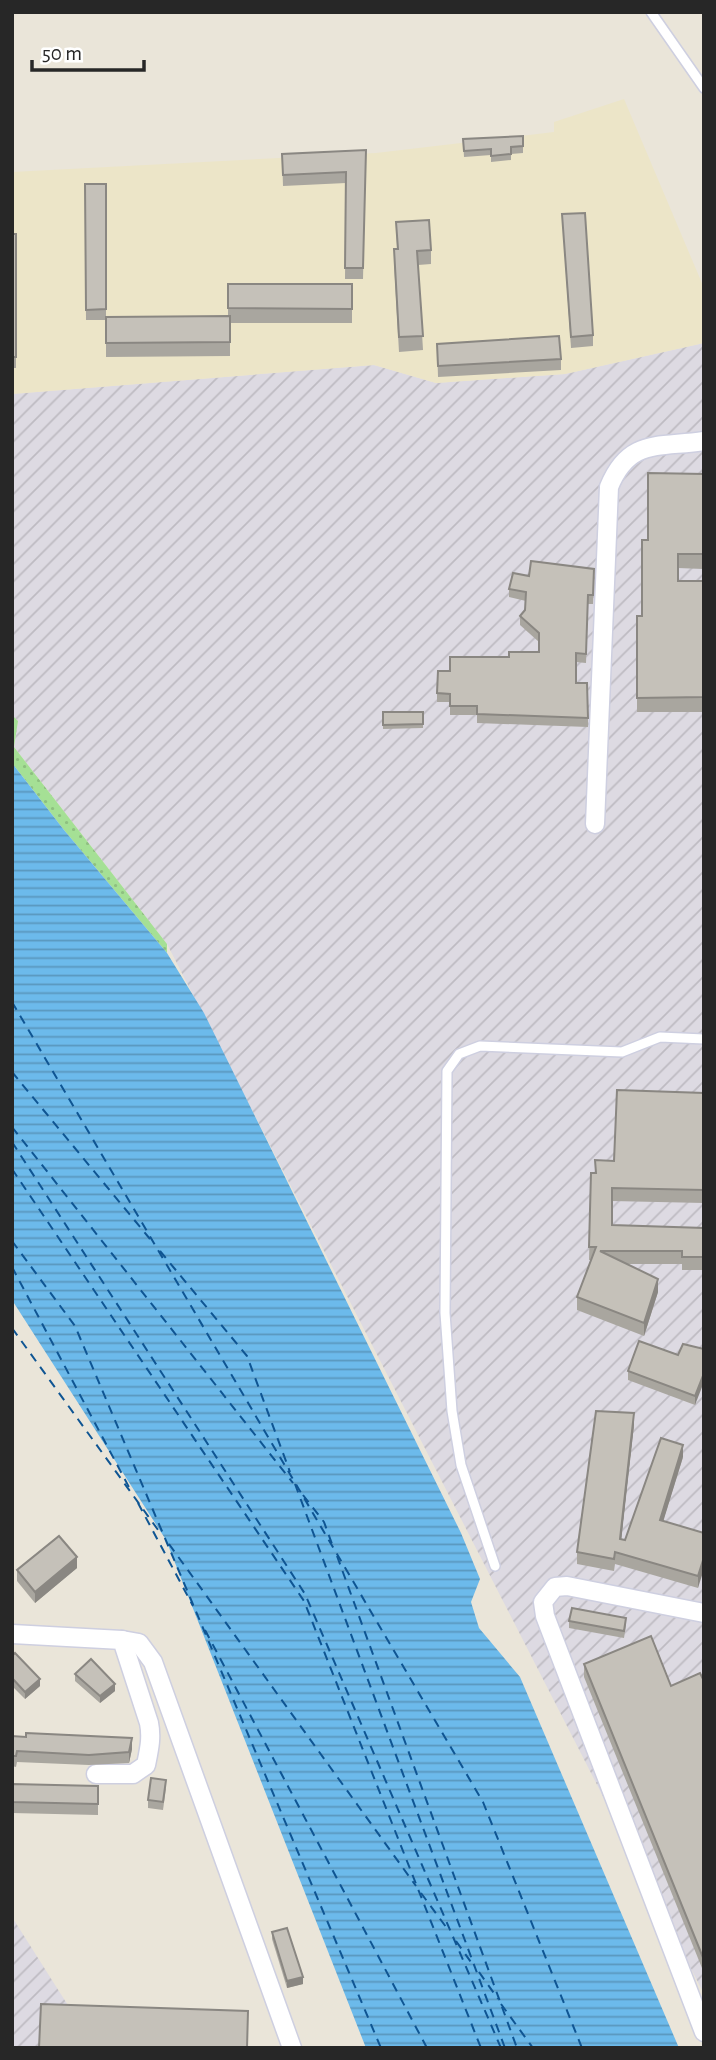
<svg xmlns="http://www.w3.org/2000/svg" width="716" height="2060" font-family="'Alegreya Sans',sans-serif">
	<defs>
		<pattern id="industrial-furrows" width="10" height="10" patternUnits="userSpaceOnUse" patternTransform="scale(1.75)"><rect width="10" height="10" fill="#dddae2"/><path d="M-1 1l2-2M0 10L10 0M9 11l2-2" fill="none" stroke="#bebbc2"/></pattern>
		<pattern id="grass-dots" width="8" height="8" patternUnits="userSpaceOnUse" patternTransform="scale(1.75)"><rect width="8" height="8" fill="#a5e095"/><path d="M2 2h.1M6 6h.1" fill="none" stroke="#8ec080" stroke-width="1.8" stroke-linecap="round"/></pattern>
		<pattern id="water-rules" width="6" height="5" patternUnits="userSpaceOnUse" patternTransform="scale(1.75)"><rect width="6" height="5" fill="#6cbaeb"/><path d="M0 2.5h6" fill="none" stroke="#5997be"/></pattern>
	</defs>
	<rect width="100%" height="100%" fill="#eae5d9"/>
	<!-- industrial -->
	<g fill="url(#industrial-furrows)">
		<polygon points="704,343 704,1994 167,944 14,747 18,721 12,715 12,394 374,365 436,383 565,374"/>
		<polygon points="12,1917 95,2048 12,2048"/>
	</g>
	<!-- education -->
	<polygon fill="#ece5c8" points="624,99 704,288 704,343 565,374 436,383 374,365 12,394 12,172 376,153 554,132 554,122"/>
	<!-- grass -->
	<polygon fill="url(#grass-dots)" points="12,715 18,721 14,747 167,944 167,953 64,830 12,763"/>
	<!-- water -->
	<polygon fill="url(#water-rules)" points="12,763 64,830 167,953 204,1013 461,1533 480,1579 471,1602 479,1628 520,1677 679,2048 366,2048 166,1540 12,1300"/>
	<g fill="none" stroke-linecap="round" stroke-linejoin="round">
		<!-- ferry -->
		<g stroke="#0f5593" stroke-width="2" stroke-dasharray="9 7" stroke-linecap="butt">
			<polyline points="12,1002 483,1802 582,2048"/>
			<polyline points="12,1072 150,1239"/>
			<polyline points="12,1127 293,1483"/>
			<polyline points="12,1142 305,1594 501,2048"/>
			<polyline points="12,1169 304,1601 481,2048"/>
			<polyline points="12,1241 75,1326 381,2048"/>
			<polyline points="160,1251 247,1356 290,1472"/>
			<polyline points="12,1267 130,1489"/>
			<polyline points="12,1328 161,1534"/>
			<polyline points="295,1484 505,2048"/>
			<polyline points="303,1495 324,1522 332,1544"/>
			<polyline points="138,1503 193,1606"/>
			<polyline points="169,1544 416,1886"/>
			<polyline points="337,1556 517,2048"/>
			<polyline points="205,1630 427,2048"/>
			<polyline points="421,1893 449,1931"/>
			<polyline points="456,1941 473,1965"/>
			<polyline points="479,1972 498,1999"/>
			<polyline points="501,2004 533,2048"/>
		</g>
		<!-- lane casing -->
		<g stroke="#cecfe0" stroke-width="12">
			<g id="lane">
				<polyline points="651,12 704,88"/>
				<polyline points="495,1566 461,1465 452,1411 445,1313 447,1071 459,1054 480,1046 622,1052 660,1037 704,1039"/>
			</g>
		</g>
		<!-- street casing -->
		<g stroke="#cecfe0" stroke-width="21">
			<g id="street">
				<path d="M 595,824 L 609,487 C 629,438 658,448 704,441"/>
				<polyline points="704,1613 567,1586 555,1587 543,1602 545,1616 704,2032"/>
				<path d="M 12,1634 L 122,1640 L 149,1723 C 152,1738 149,1750 146,1765 L 133,1774 L 96,1774"/>
				<polyline points="122,1640 139,1643 153,1662 292,2048"/>
			</g>
		</g>
		<!-- lane -->
		<use href="#lane" stroke="#fff" stroke-width="9"/>
		<!-- street -->
		<use href="#street" stroke="#fff" stroke-width="18"/>
	</g>
	<!-- wall -->
	<g fill="#a9a69f">
		<polygon points="523,136 523,153 511,154 511,160 491,162 491,155 464,157 463,139"/>
		<polygon points="366,150 363,279 345,279 346,183 283,186 282,154"/>
		<polygon points="85,184 106,184 106,317 228,316 228,284 352,284 352,323 230,323 230,356 106,357 106,320 86,320"/>
		<polygon points="562,214 593,335 593,346 571,348"/>
		<polygon points="396,222 431,250 431,264 418,265 423,350 399,352 394,263 394,249 397,249"/>
		<rect x="12" y="234" width="4" height="134"/>
		<polygon points="437,344 561,359 561,370 438,377"/>
		<polygon points="704,474 703,569 678,568 678,581 704,581 704,712 637,712 637,616 642,616 648,540"/>
		<polygon points="594,569 593,604 588,604 586,663 576,662 576,683 588,718 588,727 477,723 477,715 450,715 450,702 437,702 437,693 450,671 509,657 539,652 539,642 520,625 520,616 525,610 526,601 509,597 509,589"/>
		<polygon points="383,712 423,712 423,728 383,729"/>
		<polygon points="704,1093 704,1203 612,1201 612,1225 704,1228 704,1270 682,1270 682,1264 627,1264 658,1292 644,1336 577,1310 577,1297 591,1260 589,1260 591,1173 595,1173 614,1161"/>
		<polygon points="704,1349 695,1405 628,1380 628,1371 678,1355"/>
		<polygon points="634,1425 621,1540 625,1540 683,1457 663,1521 704,1533 698,1588 615,1564 614,1571 577,1564 577,1552"/>
		<polygon points="77,1568 35,1603 17,1581 17,1570"/>
		<polygon points="569,1621 626,1625 624,1638 569,1628"/>
		<polygon points="12,1656 40,1686 25,1699 12,1686"/>
		<polygon points="584,1664 671,1686 704,1681 704,1973 584,1677"/>
		<polygon points="75,1674 115,1691 100,1703 75,1681"/>
		<polygon points="12,1736 132,1749 129,1763 89,1765 17,1762 16,1767 12,1766"/>
		<polygon points="12,1784 98,1786 98,1815 12,1813"/>
		<polygon points="166,1788 163,1810 148,1808 148,1800"/>
		<polygon points="272,1932 303,1984 287,1988 272,1939"/>
	</g>
	<!-- shaded-wall -->
	<g fill="#8a8782">
		<polygon points="658,1279 658,1292 644,1336 644,1323"/>
		<polygon points="704,1373 704,1382 695,1405 695,1396"/>
		<polygon points="634,1413 634,1425 620,1551 620,1539"/>
		<polygon points="683,1445 683,1457 660,1532 660,1520"/>
		<polygon points="77,1557 77,1568 35,1603 35,1592"/>
		<polygon points="704,1557 704,1569 698,1588 698,1576"/>
		<polygon points="40,1679 40,1686 25,1699 25,1692"/>
		<polygon points="115,1684 115,1691 100,1703 100,1696"/>
		<polygon points="132,1738 132,1749 129,1763 129,1752"/>
		<polygon points="303,1977 303,1984 287,1988 287,1981"/>
	</g>
	<!-- building -->
	<g fill="#c5c1b9" stroke="#8a8782" stroke-width="2">
		<polygon points="523,136 523,146 511,147 511,154 491,156 491,149 464,151 463,139"/>
		<polygon points="366,150 363,268 345,268 346,172 283,175 282,154"/>
		<polygon points="85,184 106,184 106,309 86,310"/>
		<polygon points="585,213 593,335 571,337 562,214"/>
		<polygon points="429,220 431,250 417,251 423,336 399,337 394,249 398,249 396,222"/>
		<rect x="12" y="234" width="4" height="123"/>
		<polygon points="228,284 352,284 352,309 228,308"/>
		<polygon points="230,316 230,342 106,343 106,317"/>
		<polygon points="559,336 561,359 438,366 437,344"/>
		<polygon points="648,473 704,474 703,554 678,554 678,581 704,581 704,697 637,698 637,616 642,616 642,540 648,540"/>
		<polygon points="531,561 594,569 593,595 588,595 586,654 576,653 576,683 587,683 588,718 477,714 477,706 450,706 450,694 437,693 438,671 450,671 450,657 509,657 509,652 539,652 539,633 520,616 525,610 526,592 509,589 513,573 529,576"/>
		<polygon points="383,712 423,712 423,724 383,725"/>
		<polygon points="617,1090 704,1093 704,1190 612,1188 612,1225 704,1228 704,1257 682,1257 682,1251 600,1251 658,1279 644,1323 577,1297 596,1247 589,1247 591,1173 596,1173 595,1160 614,1161"/>
		<polygon points="639,1341 678,1355 683,1344 704,1349 704,1373 695,1396 628,1371"/>
		<polygon points="596,1411 634,1413 620,1539 625,1540 661,1438 683,1445 660,1520 704,1533 704,1557 698,1576 615,1552 614,1559 577,1552"/>
		<polygon points="59,1536 77,1557 35,1592 17,1570"/>
		<polygon points="572,1608 626,1618 624,1631 569,1621"/>
		<polygon points="651,1636 671,1686 700,1673 704,1681 704,1960 584,1664"/>
		<polygon points="15,1653 40,1679 25,1692 12,1678 12,1656"/>
		<polygon points="91,1659 115,1684 100,1696 75,1674"/>
		<polygon points="26,1733 132,1738 129,1752 89,1755 17,1751 16,1756 12,1756 12,1736 26,1737"/>
		<polygon points="151,1778 166,1780 163,1802 148,1800"/>
		<polygon points="12,1784 98,1786 98,1804 12,1802"/>
		<polygon points="287,1928 303,1977 287,1981 272,1932"/>
		<polygon points="41,2004 248,2011 247,2048 39,2048"/>
	</g>
	<!-- border -->
	<rect width="716" height="2060" fill="none" stroke="#272727" stroke-width="28"/>
	<!-- scale -->
	<path d="M32 60v10h112v-10" fill="none" stroke="#272727" stroke-width="3.5"/>
	<text x="42" y="60" font-size="21" fill="#272727" stroke="#ffffff" stroke-width="5" paint-order="stroke">50 m</text>
</svg>
